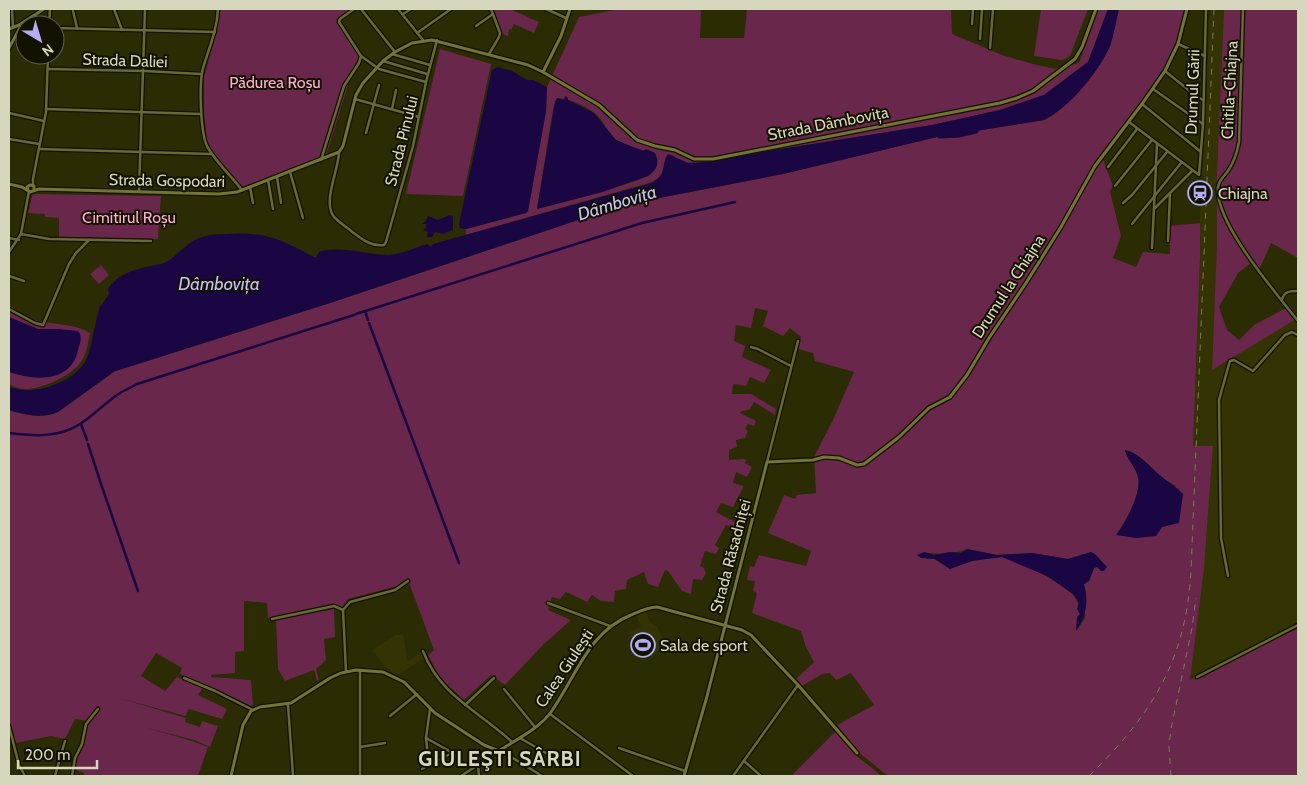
<svg xmlns="http://www.w3.org/2000/svg" width="1307" height="785" font-family="Cabin,sans-serif">
	<rect width="100%" height="100%" fill="#2b2b04"/>
	<!-- built -->
	<g fill="#333304">
		<polygon points="1210,9 1224,9 1217,171 1217,242 1213,369 1298,318 1298,628 1190,681 1204,570 1213,447 1193,446 1200,259 1200,223"/>
		<polygon points="645,611 650,622 657,626 665,643 661,650 651,655 649,655 647,651 640,655 629,632 641,626 636,615"/>
		<polygon points="395,635 403,635 408,661 422,652 424,658 398,675 389,671 372,650"/>
	</g>
	<!-- green -->
	<g fill="#68274b" fill-rule="evenodd">
		<polygon points="219,9 352,9 336,20 360,54 352,72 326,156 245,187 241,186 212,151 207,141 204,112 204,77 216,33"/>
		<polygon points="492,9 510,9 539,22 534,33 514,24 511,30 509,29 508,36 500,33"/>
		<path d="M 619,9 L 701,9 L 700,38 L 744,38 L 747,9 L 951,9 L 952,34 L 1002,55 L 1033,64 L 1055,69 L 1079,63 L 1098,9 L 1108,9 L 1088,62 L 1044,95 L 1000,110 L 932,125 L 762,152 L 709,162 L 688,163 L 681,161 L 672,155 L 666,156 C 664,171 665,175 652,182 L 466,235 L 466,229 L 526,213 L 528,211 L 546,111 L 547,87 L 579,17 ZM 557,98 C 571,99 589,107 599,117 C 605,124 608,133 615,139 C 623,145 645,151 655,153 L 657,164 L 648,176 L 638,180 L 602,192 L 537,209 L 553,109 Z"/>
		<polygon points="1041,9 1088,9 1070,56 1062,60 1034,56"/>
		<path d="M 1119,9 L 1188,9 L 1183,20 L 1176,44 L 1163,71 L 1136,110 L 1101,154 L 1113,186 L 1110,191 L 1121,236 L 1113,258 L 1136,267 L 1143,252 L 1170,254 L 1169,226 L 1200,223 L 1200,259 L 1193,446 L 1213,446 L 1204,570 L 1190,680 L 1298,628 L 1298,776 L 888,776 L 858,752 L 837,725 L 874,705 L 851,673 L 836,680 L 830,673 L 822,674 L 802,686 L 796,679 L 814,662 L 806,647 L 801,631 L 752,613 L 757,593 L 753,591 L 755,581 L 747,580 L 750,566 L 754,567 L 759,555 L 806,566 L 811,551 L 768,533 L 784,495 L 795,499 L 797,495 L 816,493 L 814,457 L 832,422 L 854,372 L 815,361 L 813,353 L 798,349 L 801,337 L 790,328 L 783,336 L 763,326 L 768,311 L 755,308 L 751,328 L 736,325 L 734,341 L 745,346 L 742,357 L 771,370 L 764,383 L 750,377 L 746,386 L 733,384 L 732,394 L 751,394 L 776,409 L 775,415 L 754,402 L 750,409 L 740,412 L 740,413 L 756,421 L 754,426 L 748,424 L 745,429 L 748,431 L 745,438 L 736,440 L 737,447 L 729,450 L 729,460 L 744,459 L 746,460 L 745,463 L 752,467 L 747,477 L 736,472 L 733,483 L 744,486 L 733,507 L 721,503 L 716,512 L 737,523 L 736,529 L 726,525 L 715,545 L 719,548 L 716,554 L 705,551 L 700,566 L 704,568 L 706,573 L 702,580 L 693,579 L 691,594 L 682,591 L 668,571 L 665,570 L 658,587 L 648,584 L 644,572 L 627,580 L 626,589 L 615,591 L 614,602 L 601,601 L 592,595 L 587,602 L 566,592 L 560,599 L 552,597 L 548,610 L 571,620 L 544,644 L 505,685 L 491,675 L 464,700 L 440,678 L 428,655 L 434,650 L 409,583 L 348,599 L 342,608 L 334,604 L 268,618 L 267,603 L 244,601 L 244,651 L 235,652 L 235,673 L 211,675 L 211,677 L 251,680 L 253,705 L 251,706 L 180,674 L 182,668 L 156,653 L 141,676 L 165,691 L 177,677 L 203,687 L 198,695 L 227,709 L 222,719 L 189,709 L 185,716 L 119,698 L 186,718 L 185,722 L 200,727 L 202,721 L 218,726 L 210,747 L 194,740 L 147,728 L 192,741 L 208,747 L 198,776 L 84,776 L 84,773 L 76,770 L 76,761 L 84,742 L 89,721 L 75,719 L 65,739 L 51,736 L 16,743 L 9,719 L 9,410 C 25,415 42,419 58,412 L 115,371 L 122,369 L 330,303 L 581,219 L 631,205 L 664,197 L 783,174 L 937,137 L 1044,120 L 1053,115 L 1110,46 ZM 1125,450 C 1138,453 1149,465 1158,474 C 1163,479 1170,482 1176,486 L 1117,535 C 1125,521 1144,491 1137,474 C 1134,465 1127,459 1125,450 ZM 967,549 L 997,555 L 1032,553 L 1068,559 L 1091,552 L 1101,561 L 1097,567 L 1094,568 L 1089,581 L 1084,584 L 1085,618 L 1077,630 L 1077,617 L 1080,614 C 1079,607 1079,601 1074,596 C 1064,583 1019,561 1003,557 C 991,555 960,563 950,569 L 934,559 L 921,558 L 924,552 C 935,555 958,554 967,549 Z"/>
		<polygon points="1224,9 1298,9 1298,258 1271,243 1260,268 1251,263 1238,273 1219,307 1227,330 1239,340 1254,325 1290,306 1298,318 1212,370 1217,242 1217,171"/>
		<polygon points="440,49 491,64 463,196 406,194"/>
		<polygon points="35,194 161,196 158,239 59,237 59,218 45,217 45,214 28,213 32,196"/>
		<polygon points="101,265 109,275 99,284 90,274"/>
		<path d="M 9,305 C 17,310 27,318 36,320 C 54,325 74,323 90,333 C 88,342 87,354 81,362 C 71,376 41,390 23,389 C 19,389 13,386 9,384 Z"/>
		<polygon points="334,609 335,637 324,639 326,660 316,669 319,680 317,681 314,670 285,681 278,669 276,619"/>
		<polygon points="835,732 858,757 882,776 791,776"/>
	</g>
	<!-- water -->
	<g fill="#190642">
		<path d="M 1108,9 L 1119,9 C 1116,21 1114,35 1110,46 C 1098,73 1070,107 1044,120 L 937,137 L 783,174 L 664,197 L 631,205 L 581,219 L 330,303 L 122,369 L 115,371 L 58,412 C 41,419 26,415 9,410 L 9,387 C 33,396 71,384 85,362 C 91,353 96,318 100,306 L 101,306 L 109,294 L 108,289 C 120,271 141,268 161,264 C 172,262 184,245 195,240 C 205,235 215,234 225,234 C 266,231 282,240 316,258 L 319,252 C 340,245 368,255 389,255 C 401,254 415,248 427,244 L 431,247 L 433,244 L 652,183 C 668,173 660,167 668,154 L 688,163 L 709,162 L 762,152 L 932,125 L 1000,110 L 1044,95 L 1088,62 Z"/>
		<polygon points="498,67 512,71 527,80 533,80 547,87 546,111 528,211 526,213 466,229 460,228 459,224 492,70"/>
		<path d="M 565,96 L 568,98 L 568,100 L 594,113 L 616,140 L 643,151 L 646,149 L 655,153 C 660,163 657,170 648,176 L 602,192 L 537,209 L 555,102 L 557,98 L 564,100 Z"/>
		<polygon points="450,215 453,217 453,230 443,234 435,232 432,237 427,237 428,232 423,230 426,228 426,224 422,224 426,221 428,216 438,220"/>
		<path d="M 9,317 L 38,329 L 58,329 L 78,331 C 83,337 80,343 78,350 C 71,383 35,381 9,372 Z"/>
		<path d="M 1125,450 C 1140,453 1149,467 1161,476 C 1169,483 1176,486 1183,494 L 1179,523 L 1162,527 L 1156,536 L 1136,538 L 1116,535 C 1126,522 1144,490 1137,474 C 1134,465 1127,459 1125,450 Z"/>
		<path d="M 967,549 L 997,555 L 1032,553 L 1068,559 L 1091,552 L 1095,554 L 1107,567 L 1104,571 L 1101,571 L 1097,567 L 1094,568 L 1089,581 L 1084,584 C 1089,602 1086,616 1076,631 L 1077,617 L 1080,614 L 1077,609 L 1079,603 L 1073,594 L 1047,576 L 1002,557 L 972,561 L 950,569 L 935,559 L 921,558 L 917,555 L 924,552 L 934,555 L 950,552 L 961,553 Z"/>
	</g>
	<g fill="none" stroke-linecap="round" stroke-linejoin="round">
		<!-- canal -->
		<g stroke="#190642" stroke-width="2.5">
			<polyline points="365,311 368,320"/>
			<polyline points="356,314 642,223 735,202"/>
			<polyline points="369,323 459,563"/>
			<polyline points="81,424 87,440"/>
			<path d="M 9,433 C 33,436 59,438 80,424 C 94,415 106,402 120,393 C 125,390 132,387 137,384 L 354,315"/>
			<polyline points="88,444 101,484 138,591"/>
		</g>
		<!-- river -->
		<polyline stroke="#190642" stroke-width="5" points="940,136 959,135 976,131"/>
		<!-- street casing -->
		<g stroke="#131300" stroke-width="5">
			<g id="street">
				<polyline points="12,9 13,27"/>
				<polyline points="114,9 122,30"/>
				<path d="M 218,9 C 217,30 209,48 203,68 C 199,83 200,135 208,148 C 217,163 231,176 242,190"/>
				<polyline points="361,9 395,52"/>
				<polyline points="398,9 423,40"/>
				<polyline points="546,9 566,18"/>
				<path d="M 1243,9 L 1239,142 C 1237,153 1234,162 1228,171 C 1224,176 1219,180 1218,187 C 1214,222 1277,294 1298,321"/>
				<polyline points="73,11 77,28"/>
				<polyline points="403,14 411,9"/>
				<polyline points="972,24 973,9"/>
				<polyline points="49,25 50,9"/>
				<polyline points="476,26 493,14"/>
				<polyline points="55,28 215,32"/>
				<polyline points="417,33 451,9"/>
				<polyline points="980,39 982,9"/>
				<polyline points="1178,44 1205,56"/>
				<polyline points="990,48 993,9"/>
				<polyline points="392,54 430,65"/>
				<polyline points="489,54 499,37 500,33 491,9"/>
				<polyline points="361,56 379,69 426,82"/>
				<polyline points="383,61 427,74"/>
				<polyline points="48,69 144,71 201,74"/>
				<polyline points="1165,71 1196,96 1203,100"/>
				<polyline points="1153,89 1203,124"/>
				<polyline points="355,99 419,117"/>
				<polyline points="1142,104 1201,152"/>
				<polyline points="46,109 201,114"/>
				<polyline points="392,109 396,90"/>
				<polyline points="9,113 44,121"/>
				<polyline points="1129,122 1199,175 1203,124 1206,9"/>
				<polyline points="366,133 379,85"/>
				<polyline points="9,139 39,144"/>
				<polyline points="39,149 211,154"/>
				<path d="M 339,152 C 339,169 322,202 334,217 C 340,223 349,229 355,234 C 363,240 373,247 384,245 L 386,242 L 413,146 L 426,82 L 437,40"/>
				<polyline points="321,160 344,86 359,63 361,56 339,22 340,19 354,9"/>
				<polyline points="1108,167 1137,129"/>
				<polyline points="290,172 303,218"/>
				<polyline points="277,177 281,203"/>
				<polyline points="268,180 273,209"/>
				<polyline points="33,186 33,179 46,112 48,55"/>
				<polyline points="1115,186 1152,140"/>
				<polyline points="250,187 253,203"/>
				<polyline points="139,191 145,9"/>
				<polyline points="1123,203 1132,195 1167,152"/>
				<polyline points="1155,208 1192,171"/>
				<polyline points="1132,224 1181,163"/>
				<polyline points="21,234 49,239 151,241"/>
				<polyline points="9,238 19,240"/>
				<polyline points="1168,241 1170,194"/>
				<polyline points="1152,248 1157,144"/>
				<polyline points="9,252 21,234 29,191"/>
				<polyline points="9,276 24,281"/>
				<path d="M 1282,300 C 1284,291 1290,291 1298,291"/>
				<polyline points="9,309 35,323 43,325 69,264 76,253 89,240"/>
				<polyline points="751,347 758,349 791,366"/>
				<polyline points="767,462 798,341"/>
				<polyline points="1228,576 1221,538 1219,400 1229,364 1230,361 1234,360 1253,371 1285,335 1292,332 1298,335"/>
				<polyline points="548,603 610,626"/>
				<polyline points="343,610 346,672"/>
				<polyline points="272,619 334,606 343,610 350,602 395,590 408,581"/>
				<path d="M 423,651 C 440,696 479,711 512,742"/>
				<polyline points="360,670 360,776"/>
				<polyline points="1197,677 1298,625"/>
				<polyline points="184,678 215,691 253,710"/>
				<polyline points="504,689 535,727"/>
				<polyline points="288,705 293,776"/>
				<polyline points="465,705 494,678"/>
				<polyline points="550,714 633,776"/>
				<polyline points="390,716 417,694"/>
				<polyline points="9,726 19,765 25,776"/>
				<polyline points="426,738 451,752 460,759"/>
				<polyline points="520,738 558,760"/>
				<polyline points="360,747 385,743"/>
				<polyline points="619,748 685,771"/>
				<polyline points="500,750 542,776"/>
				<polyline points="744,761 761,776"/>
				<polyline points="429,765 426,738 430,709"/>
				<polyline points="478,766 479,776"/>
				<polyline points="422,769 452,753"/>
				<polyline points="55,776 65,741"/>
				<polyline points="72,776 75,758 82,744 86,724 98,709"/>
				<polyline points="461,776 499,751"/>
				<polyline points="733,776 798,685"/>
			</g>
		</g>
		<!-- secondary casing -->
		<g stroke="#131300" stroke-width="5.5">
			<g id="secondary">
				<polyline points="9,29 19,25 44,9"/>
				<polyline points="9,48 22,24"/>
				<polyline points="543,72 561,36 570,9"/>
				<polyline points="9,184 22,187 30,192 39,189 219,194 237,192 339,152 343,146 356,95 363,83 383,61 395,52 412,43 432,40 528,65 543,72 599,105 637,140 655,146 675,150 694,159 713,159 1000,103 1017,98 1033,91 1075,59 1082,47 1096,9"/>
				<polyline points="28,190 27,187 30,185 34,186 34,190"/>
				<path d="M 231,776 L 243,725 L 251,711 L 260,707 L 291,703 L 330,678 L 341,673 L 356,670 L 383,672 L 404,682 L 435,713 L 484,745 L 499,751 C 515,740 539,729 551,712 C 576,677 588,632 631,615 C 640,611 648,607 657,607 L 742,630 L 751,635 L 798,685 L 857,753"/>
				<polyline points="684,776 706,700 767,462 813,460 824,457 839,458 857,465 864,464 899,437 929,408 950,397 967,375 989,338 1026,283 1061,227 1095,166 1142,104 1165,71 1178,44 1187,9"/>
			</g>
		</g>
		<!-- street -->
		<use href="#street" stroke="#686937" stroke-width="2.5"/>
		<!-- secondary -->
		<use href="#secondary" stroke="#737436" stroke-width="3"/>
		<!-- rail -->
		<g stroke="#7c7d5c" stroke-width="1" stroke-dasharray="6 6" stroke-linecap="butt">
			<path d="M 1089,776 C 1152,714 1186,661 1191,571 L 1214,9"/>
			<polyline points="1171,776 1169,746 1171,729 1192,628 1196,598"/>
		</g>
	</g>
	<!-- icons -->
	<defs>
		<g id="station-ring" transform="scale(1.25)"><circle r="9.5" fill="#131201" stroke="#b5acf8" stroke-width="1.5"/><path d="M-3-6H3Q5-6 5-4V2Q5 4 3 4L4.5 6H3L1.5 4h-3L-3 6H-4.5L-3 4Q-5 4-5 2V-4Q-5-6-3-6ZM-3.5-4v3h7v-3ZM-3.5 1v1.5H-2V1ZM2 1v1.5H3.5V1Z" fill="#b5acf8"/></g>
		<g id="stadium-ring" transform="scale(1.25)"><circle r="9.5" fill="#131201" stroke="#b5acf8" stroke-width="1.5"/><path d="M0-5a6.5 5 0 1 0 0 10a6.5 5 0 1 0 0-10ZM-3.5-1.8h7v3.6h-7Z" fill="#b5acf8"/></g>
	</defs>
	<g fill-rule="evenodd">
		<use href="#station-ring" x="1200" y="193"/>
		<use href="#stadium-ring" x="643" y="645"/>
	</g>
	<g text-anchor="middle" stroke-width="4" stroke-linejoin="round" paint-order="stroke">
		<!-- street labels -->
		<g font-size="16" fill="#d6d7bd" stroke="#131201">
			<text transform="translate(125 60) rotate(2)" y="6">Strada Daliei</text>
			<text transform="translate(1229 90) rotate(-87)" y="6">Chitila-Chiajna</text>
			<text transform="translate(1192 92) rotate(-88)" y="6">Drumul Gării</text>
			<text transform="translate(828 123) rotate(-11)" y="6">Strada Dâmbovița</text>
			<text transform="translate(401 141) rotate(-76)" y="6">Strada Pinului</text>
			<text transform="translate(167 180) rotate(1)" y="6">Strada Gospodari</text>
			<text transform="translate(1008 286) rotate(-57)" y="6">Drumul la Chiajna</text>
			<text transform="translate(730 556) rotate(-75)" y="6">Strada Răsadniței</text>
			<text transform="translate(564 668) rotate(-56)" y="6">Calea Giulești</text>
		</g>
		<!-- park labels -->
		<g font-size="16" fill="#feadd4" stroke="#131201">
			<text x="275" y="88">Pădurea Roșu</text>
			<text x="129" y="223">Cimitirul Roșu</text>
		</g>
		<!-- poi labels -->
		<g font-size="16" fill="#d6d7bd" stroke="#131201" text-anchor="start">
			<text x="1218" y="199">Chiajna</text>
			<text x="660" y="651">Sala de sport</text>
		</g>
		<!-- water labels -->
		<g font-size="18" font-style="italic" fill="#c6c0f9" stroke="#131201">
			<text transform="translate(617 203) rotate(-17)" y="6">Dâmbovița</text>
			<text x="219" y="290">Dâmbovița</text>
		</g>
		<!-- district labels -->
		<g font-size="21" font-weight="bold" letter-spacing="1" fill="#d6d7bd" stroke="#131201">
			<text x="500" y="766">GIULEŞTI SÂRBI</text>
		</g>
	</g>
	<!-- border -->
	<rect width="1307" height="785" fill="none" stroke="#d6d7bd" stroke-width="20"/>
	<!-- north arrow -->
	<g transform="translate(40 40) rotate(142)"><circle r="24" fill="#131201" stroke="#61614c"/>
	<path d="M0-4L9 19L0 12L-9 19Z" fill="#b5acf8"/>
	<text y="-8" font-size="14" font-weight="bold" text-anchor="middle" fill="#d6d7bd">N</text>
	</g>
	<!-- scale -->
	<path d="M18 760v8h79v-8" fill="none" stroke="#d6d7bd" stroke-width="2.5"/>
	<text x="25" y="760" font-size="15" fill="#d6d7bd" stroke="#131201" stroke-width="4" paint-order="stroke">200 m</text>
</svg>
